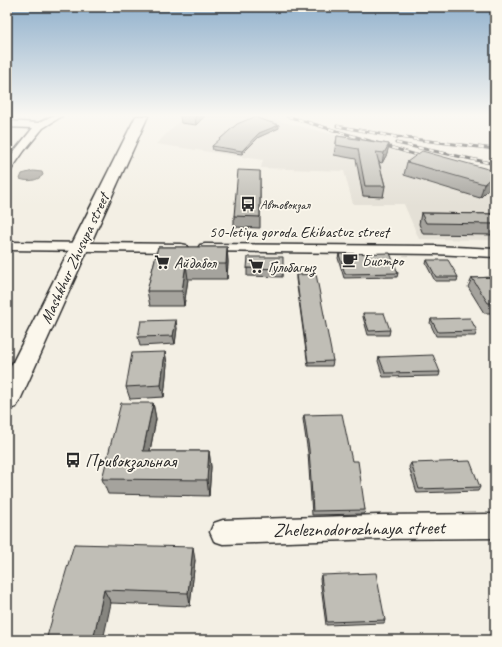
<svg xmlns="http://www.w3.org/2000/svg" width="502" height="647" font-family="Caveat,sans-serif">
	<rect width="100%" height="100%" fill="#f3efe4"/>
	<filter id="ink" filterUnits="userSpaceOnUse"><feTurbulence type="fractalNoise" baseFrequency=".025" numOctaves="2"/><feDisplacementMap in="SourceGraphic" scale="8" xChannelSelector="R" yChannelSelector="G"/><feConvolveMatrix kernelMatrix="1 2 1 2 8 2 1 2 1" color-interpolation-filters="sRGB"/></filter>
	<g filter="url(#ink)">
		<!-- built -->
		<polygon fill="#e4e0d6" points="185,116 259,116 372,144 495,182 495,240 419,239 404,204 353,204 344,171 261,168 263,160 156,144"/>
		<!-- water -->
		<path fill="#aca9a2" stroke="#787772" d="M 33,171 L 42,172 L 43,175 C 37,181 28,182 20,179 L 22,174 Z"/>
		<g fill="none" stroke-linecap="round" stroke-linejoin="round">
			<!-- minor casing -->
			<g stroke="#2b2b2b" stroke-width="3">
				<g id="minor">
					<polygon points="52,116 62,116 43,128 24,151 11,170 7,171 7,160 33,128 7,127 7,121 38,123"/>
					<polygon points="7,242 181,244 186,245 188,248 186,251 181,252 7,250"/>
					<polygon points="205,244 435,246 495,249 495,257 435,254 200,251 198,248 200,245"/>
					<polygon points="495,514 495,538 379,539 223,544 214,541 210,532 214,523 223,520 379,515"/>
				</g>
			</g>
			<!-- major casing -->
			<g stroke="#2b2b2b" stroke-width="3">
				<polygon id="major" points="136,116 148,116 20,400 16,407 7,410 7,374"/>
			</g>
			<!-- minor -->
			<use href="#minor" fill="#fbf7ec" fill-rule="evenodd"/>
			<!-- major -->
			<use href="#major" fill="#fbf7ec" fill-rule="evenodd"/>
			<!-- rail casing -->
			<g stroke="#2b2b2b" stroke-width="3">
				<g id="rail">
					<polyline points="287,116 426,158"/>
					<polyline points="337,126 397,137 495,149"/>
					<polyline points="396,143 495,164"/>
				</g>
			</g>
			<!-- rail -->
			<use href="#rail" stroke="#fbf7ec" stroke-width="2" stroke-dasharray="5.5" stroke-linecap="butt"/>
		</g>
		<!-- wall -->
		<g fill="#a5a39d" stroke="#2b2b2b">
			<polygon points="180,116 205,116 196,125 181,123"/>
			<polygon points="279,128 259,137 242,154 213,150 212,146"/>
			<polygon points="337,136 389,144 387,154 382,163 379,162 385,186 383,197 363,196 356,159 334,155"/>
			<polygon points="407,162 493,185 480,198 404,175"/>
			<polygon points="260,171 260,228 234,227 234,216"/>
			<polygon points="421,213 495,214 495,235 423,234 419,224"/>
			<polygon points="158,247 227,247 228,262 227,279 188,279 184,306 150,306 147,291"/>
			<polygon points="339,254 398,273 397,277 344,278 338,258"/>
			<polygon points="427,260 458,277 457,281 435,281 426,264"/>
			<polygon points="247,268 283,269 282,277 247,276"/>
			<polygon points="296,275 333,361 332,366 308,366 296,279"/>
			<polygon points="495,277 495,320 491,313 484,313 468,287 472,278"/>
			<polygon points="363,313 390,330 389,335 368,335 363,317"/>
			<polygon points="431,319 477,331 475,336 436,336 430,323"/>
			<polygon points="177,328 175,344 140,346 138,337"/>
			<polygon points="165,352 167,364 164,397 130,399 126,387"/>
			<polygon points="379,357 440,372 439,376 383,377 378,361"/>
			<polygon points="493,357 495,357 495,369 491,361"/>
			<polygon points="153,403 156,419 150,451 209,451 211,467 209,496 108,494 102,479"/>
			<polygon points="304,415 352,461 365,510 364,514 312,515 308,453 303,419"/>
			<polygon points="411,463 480,487 478,491 417,493 409,467"/>
			<polygon points="74,544 195,560 190,606 111,603"/>
			<polygon points="321,575 385,620 384,623 326,625 320,579"/>
		</g>
		<!-- shaded-wall -->
		<g fill="#86857f" stroke="#2b2b2b">
			<polygon points="195,116 205,116 196,125"/>
			<polygon points="279,125 279,128 259,137 242,154 242,151 259,133"/>
			<polygon points="389,144 387,154 382,163 384,153"/>
			<polygon points="495,174 495,179 493,185 480,198 484,184"/>
			<polygon points="227,247 228,262 227,279 226,264"/>
			<polygon points="186,264 188,279 184,306 182,291"/>
			<polygon points="176,320 177,328 175,344 173,336"/>
			<polygon points="165,352 167,364 164,397 161,385"/>
			<polygon points="153,403 156,419 147,466 143,451"/>
			<polygon points="209,451 211,467 209,496 207,480"/>
			<polygon points="193,547 195,560 190,606 188,593"/>
			<polygon points="104,590 111,603 103,640 93,640"/>
		</g>
		<!-- building -->
		<g fill="#c0beb6" stroke="#2b2b2b">
			<polygon points="254,117 279,125 259,133 242,151 212,146 237,124"/>
			<polygon points="337,136 389,144 384,153 376,152 385,186 365,186 358,149 336,145"/>
			<polygon points="422,151 495,171 495,174 484,184 407,162"/>
			<polygon points="238,170 260,171 260,217 234,216"/>
			<polygon points="421,213 495,214 495,224 426,223"/>
			<polygon points="158,247 227,247 226,264 186,264 182,291 147,291"/>
			<polygon points="390,253 398,273 345,274 339,254"/>
			<polygon points="248,257 283,257 283,269 247,268"/>
			<polygon points="427,260 448,260 458,277 436,277"/>
			<polygon points="316,274 333,361 308,362 296,275"/>
			<polygon points="495,277 495,303 488,303 472,278"/>
			<polygon points="363,313 384,313 390,330 369,331"/>
			<polygon points="470,318 477,331 438,332 431,319"/>
			<polygon points="176,320 173,336 138,337 141,321"/>
			<polygon points="165,352 161,385 126,387 132,353"/>
			<polygon points="433,355 440,372 385,373 379,357"/>
			<polygon points="121,403 153,403 143,451 209,451 207,480 102,479"/>
			<polygon points="342,414 352,461 358,461 365,510 313,511 309,449 304,415"/>
			<polygon points="470,461 480,487 419,489 411,463"/>
			<polygon points="74,544 193,547 188,593 104,590 93,640 46,640"/>
			<polygon points="376,573 385,620 327,622 321,575"/>
		</g>
	</g>
	<!-- sky -->
	<linearGradient id="sky" x2="0" y2="1"><stop stop-color="#90b0cc"/><stop offset="0.56" stop-color="#faf8f3"/><stop offset="1" stop-color="#faf8f3" stop-opacity="0"/></linearGradient>
	<rect width="502" height="206" fill="url(#sky)"/>
	<!-- icons -->
	<defs>
		<g id="bus-bare" transform="scale(1.2)"><path d="M-5-6H5V4H4V6H2V4H-2V6H-4V4H-5ZM-3.5-4V0h7V-4ZM-3.5 1.2v1.5H-2V1.2ZM2 1.2v1.5H3.5V1.2Z" fill="#2b2b2b" stroke="#fbf7ec" stroke-width="2.5" paint-order="stroke"/></g>
		<g id="cafe-bare" transform="scale(1.2)"><path d="M-5.5-4.5H6V0H3Q3 3.5 0 3.5H-2.5Q-5.5 3.5-5.5 0ZM3-3.2v2h1.7v-2ZM-6 4.5H4V6H-6Z" fill="#2b2b2b" stroke="#fbf7ec" stroke-width="2.5" paint-order="stroke"/></g>
		<g id="supermarket-bare" transform="scale(1.2)"><path d="M-6-5.5h2.5l.6 2H6L4.5 2H-2.5L-4.4-4H-6ZM-1.5 3.2a1.3 1.3 0 1 0 .1 0ZM3 3.2a1.3 1.3 0 1 0 .1 0Z" fill="#2b2b2b" stroke="#fbf7ec" stroke-width="2.5" paint-order="stroke"/></g>
	</defs>
	<g fill-rule="evenodd">
		<use href="#bus-bare" x="248" y="204"/>
		<use href="#cafe-bare" x="350" y="260"/>
		<use href="#supermarket-bare" x="162" y="262"/>
		<use href="#supermarket-bare" x="256" y="266"/>
		<use href="#bus-bare" x="73" y="460"/>
	</g>
	<g text-anchor="middle" stroke-width="3.5" stroke-linejoin="round" paint-order="stroke">
		<!-- far-poi labels -->
		<g font-size="13" fill="#2b2b2b" stroke="#fbf7ec" text-anchor="start">
			<text x="260" y="209">Автовокзал</text>
		</g>
		<!-- street labels -->
		<g font-size="16" fill="#2b2b2b" stroke="#fbf7ec">
			<text x="299" y="237">50-letiya goroda Ekibastuz street</text>
			<text transform="translate(74 258) rotate(-65)" y="6">Mashkhur Zhusupa street</text>
		</g>
		<!-- poi labels -->
		<g font-size="16" fill="#2b2b2b" stroke="#fbf7ec" text-anchor="start">
			<text x="362" y="266">Бистро</text>
			<text x="174" y="268">Айдабол</text>
			<text x="268" y="272">Гульбагыз</text>
		</g>
		<!-- near-poi labels -->
		<g font-size="19" fill="#2b2b2b" stroke="#fbf7ec" text-anchor="start">
			<text x="85" y="467">Привокзальная</text>
		</g>
		<!-- near-street labels -->
		<g font-size="19" fill="#2b2b2b" stroke="#fbf7ec">
			<text transform="translate(359 528) rotate(-1)" y="7">Zheleznodorozhnaya street</text>
		</g>
	</g>
	<!-- margin -->
	<rect width="502" height="647" fill="none" stroke="#fbf7ec" stroke-width="24"/>
	<rect x="12" y="12" width="478" height="623" fill="none" stroke="#2b2b2b" stroke-width="1.5" filter="url(#ink)"/>
</svg>
